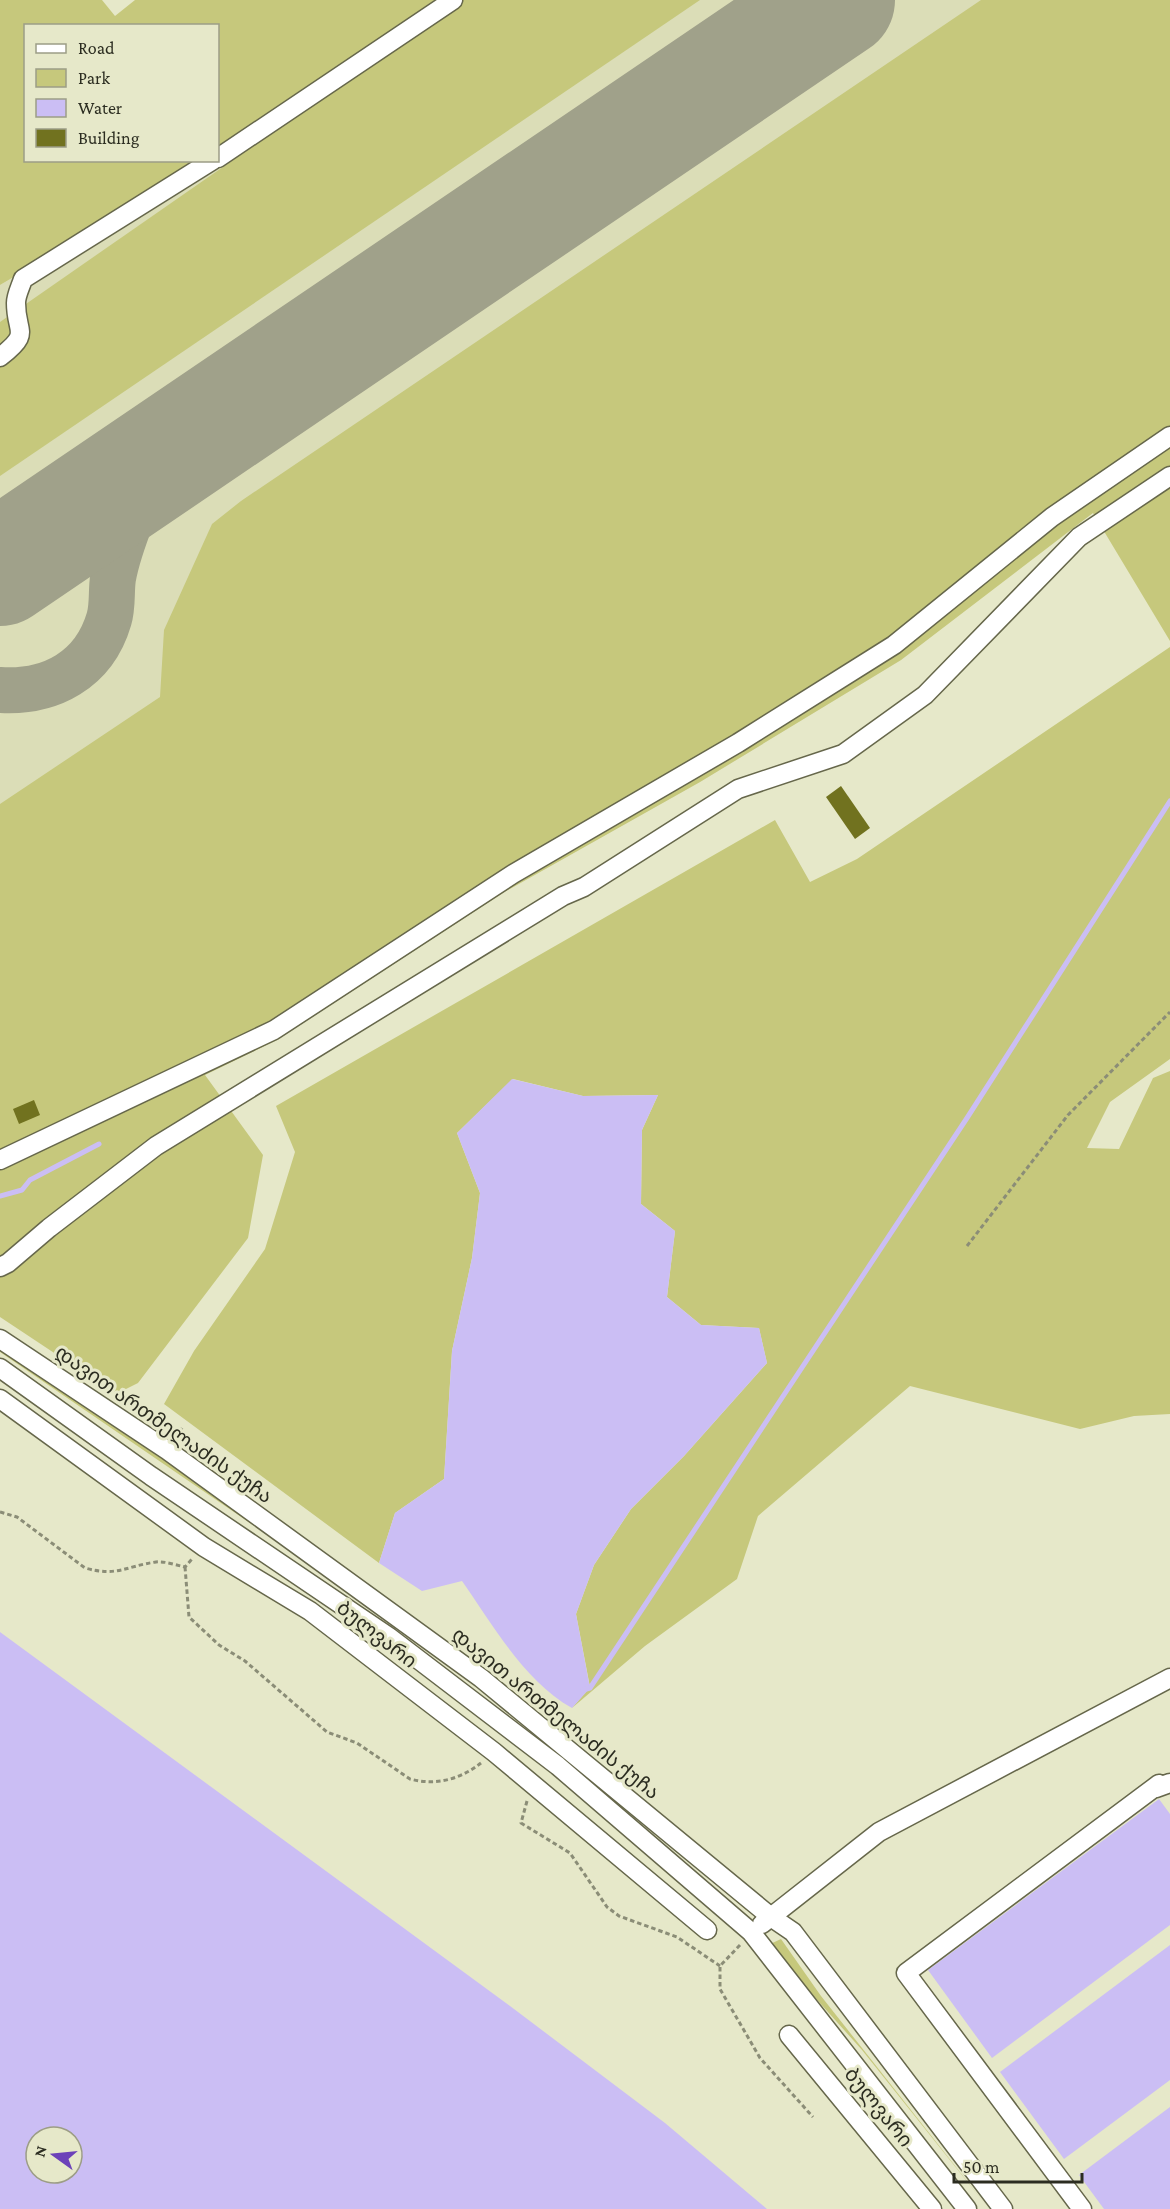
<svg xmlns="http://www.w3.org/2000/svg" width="1170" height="2209" font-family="'Crimson Pro','Noto Sans Georgian',serif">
	<rect width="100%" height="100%" fill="#e6e8c9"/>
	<!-- built -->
	<polygon fill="#dbddb7" points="436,0 1170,0 1170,459 1079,522 901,660 700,782 506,891 277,1040 0,1173 0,285 218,160 218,146"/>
	<!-- green -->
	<g fill="#c6c87c">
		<polygon points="0,0 102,0 115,16 135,0 436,0 218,146 218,26 26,26 26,160 196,161 89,233 0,285"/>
		<polygon points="463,0 700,0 0,476 0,322"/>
		<polygon points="981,0 1170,0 1170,641 1093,513 901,660 700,782 506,891 277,1040 205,1075 263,1155 248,1238 138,1383 116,1394 0,1317 0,804 160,697 164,630 212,524 241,501"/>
		<polygon points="1170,647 1170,1059 1110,1102 1087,1148 1119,1149 1153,1078 1170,1071 1170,1414 1134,1416 1080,1429 910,1386 758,1516 737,1579 645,1646 572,1708 590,1687 576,1614 594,1565 631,1509 684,1456 767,1363 759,1328 701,1325 667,1297 675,1231 641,1204 642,1130 658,1095 583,1096 513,1079 457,1133 480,1193 472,1258 452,1351 444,1479 395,1513 379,1563 164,1404 194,1351 265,1249 295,1152 276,1106 775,820 810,882 857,859"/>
		<polygon points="0,1349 350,1586 441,1652 506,1700 748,1908 746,1910 530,1724 443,1655 0,1352"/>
		<polygon points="781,1939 821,1996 989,2209 862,2050 768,1945"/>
	</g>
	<!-- water -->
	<g fill="#cbbef4" fill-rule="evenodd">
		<path d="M 512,1079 L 583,1096 L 658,1095 L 642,1130 L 641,1204 L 675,1231 L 667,1297 L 701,1325 L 759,1328 L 767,1363 L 684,1456 L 631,1509 L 594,1565 L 576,1614 L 590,1688 L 572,1708 C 524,1681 493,1625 462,1581 L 422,1591 L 379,1563 L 395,1513 L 444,1479 L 452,1351 L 472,1258 L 480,1193 L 457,1133 Z"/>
		<path d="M 0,1632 L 514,2009 L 665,2123 L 767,2209 L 0,2209 ZM 36,2137 L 72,2137 L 72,2173 L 36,2173 Z"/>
		<polygon points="1159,1799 1170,1814 1170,1925 992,2058 928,1970"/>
		<polygon points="1170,1945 1170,2080 1064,2159 1000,2072"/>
		<polygon points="1170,2107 1170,2209 1104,2209 1079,2175"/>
	</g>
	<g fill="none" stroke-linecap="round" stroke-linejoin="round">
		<!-- stream -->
		<g stroke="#cbbef4" stroke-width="5">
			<polyline points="0,1196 22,1190 30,1180 99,1144"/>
			<polyline points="583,1690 590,1688 967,1118 1170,801"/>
		</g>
		<!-- taxiway -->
		<g stroke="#a0a18a" stroke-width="46">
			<polyline points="0,530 35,507 178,439"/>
			<path d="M 0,690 C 51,693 94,670 109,619 C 113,606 111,591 113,578 C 118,550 143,481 161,460 C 172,447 192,437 206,428"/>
		</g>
		<!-- runway -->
		<polyline stroke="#a0a18a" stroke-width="116" points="0,568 837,0"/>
	</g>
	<!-- building -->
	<g fill="#71721f">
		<polygon points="841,786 870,828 855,839 826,797"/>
		<polygon points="34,1100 40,1115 19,1124 13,1109"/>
	</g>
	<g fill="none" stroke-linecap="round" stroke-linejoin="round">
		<!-- minor casing -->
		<g stroke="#66674b" stroke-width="21">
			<g id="minor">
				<polyline points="218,158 453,0"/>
				<path d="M 0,357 C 32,332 16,334 16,303 C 16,295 21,286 23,279 L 213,160"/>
				<polyline points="0,1160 274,1030 513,874 738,743 894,645 1052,517 1170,436"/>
				<polyline points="0,1267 8,1263 49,1228 156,1146 563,896 584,887 738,789 843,754 925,695 1079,537 1170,476"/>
				<polyline points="0,1339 167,1450 481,1678 771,1917 793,1932 1003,2209"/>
				<polyline points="0,1368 151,1476 389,1637 558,1766 751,1932 967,2209"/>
				<polyline points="0,1399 204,1547 310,1611 494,1752 707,1930"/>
				<polyline points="762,1924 879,1832 1170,1678"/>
				<polyline points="789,2035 932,2209"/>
				<polyline points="1082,2209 906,1973 1159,1784 1156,1788 1170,1783"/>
			</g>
		</g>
		<!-- path -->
		<g stroke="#8b8d77" stroke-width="3" stroke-dasharray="4.5 3" stroke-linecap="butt">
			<polyline points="967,1246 1068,1115 1170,1012"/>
			<polyline points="176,1437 182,1428"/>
			<path d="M 0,1512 L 17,1517 L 85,1568 C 118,1577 126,1566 156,1562 C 165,1561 176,1565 185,1567 L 192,1559"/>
			<path d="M 185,1567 L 189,1617 L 219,1645 L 245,1661 L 327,1732 L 357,1743 L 410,1779 C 436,1786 461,1779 481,1763"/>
			<polyline points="527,1801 521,1823 570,1853 607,1907 619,1916 677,1937 720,1966"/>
			<polyline points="740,1945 720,1966 720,1989 760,2058 813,2117"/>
		</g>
		<!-- minor -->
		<use href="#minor" stroke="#fff" stroke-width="18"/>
	</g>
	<g text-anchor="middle" stroke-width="6" stroke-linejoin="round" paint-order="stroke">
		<!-- street labels -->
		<g font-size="20" fill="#2c2d21" stroke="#e6e8c9">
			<text transform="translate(164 1424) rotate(35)" y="7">დავით ართმელაძის ქუჩა</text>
			<text transform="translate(377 1634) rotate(38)" y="7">ბულვარი</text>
			<text transform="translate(556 1713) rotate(39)" y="7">დავით ართმელაძის ქუჩა</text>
			<text transform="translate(879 2107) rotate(51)" y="7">ბულვარი</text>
		</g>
	</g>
	<!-- legend -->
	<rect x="24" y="24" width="195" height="138" fill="#e6e8c9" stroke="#9c9d86" stroke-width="1.5"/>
	<rect x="36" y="44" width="30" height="9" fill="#ffffff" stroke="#9c9d86" stroke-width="1.5"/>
	<text x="78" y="54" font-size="18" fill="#2c2d21">Road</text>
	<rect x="36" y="69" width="30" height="18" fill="#c6c87c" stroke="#9c9d86" stroke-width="1.5"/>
	<text x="78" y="84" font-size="18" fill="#2c2d21">Park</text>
	<rect x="36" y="99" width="30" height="18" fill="#cbbef4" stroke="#9c9d86" stroke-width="1.5"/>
	<text x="78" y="114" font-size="18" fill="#2c2d21">Water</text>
	<rect x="36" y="129" width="30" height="18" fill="#71721f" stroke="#9c9d86" stroke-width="1.5"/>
	<text x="78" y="144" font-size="18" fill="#2c2d21">Building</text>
	<!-- north arrow -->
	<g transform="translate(54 2155) rotate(285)"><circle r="28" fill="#e6e8c9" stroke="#9c9d86" stroke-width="1.5"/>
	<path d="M0-4.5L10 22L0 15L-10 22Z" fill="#6c41b9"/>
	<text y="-9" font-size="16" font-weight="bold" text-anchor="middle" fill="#2c2d21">N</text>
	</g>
	<!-- scale -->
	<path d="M954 2173v9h128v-9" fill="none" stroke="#2c2d21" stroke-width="3"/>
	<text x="963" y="2173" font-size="18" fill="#2c2d21" stroke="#e6e8c9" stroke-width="4.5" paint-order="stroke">50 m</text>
</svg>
